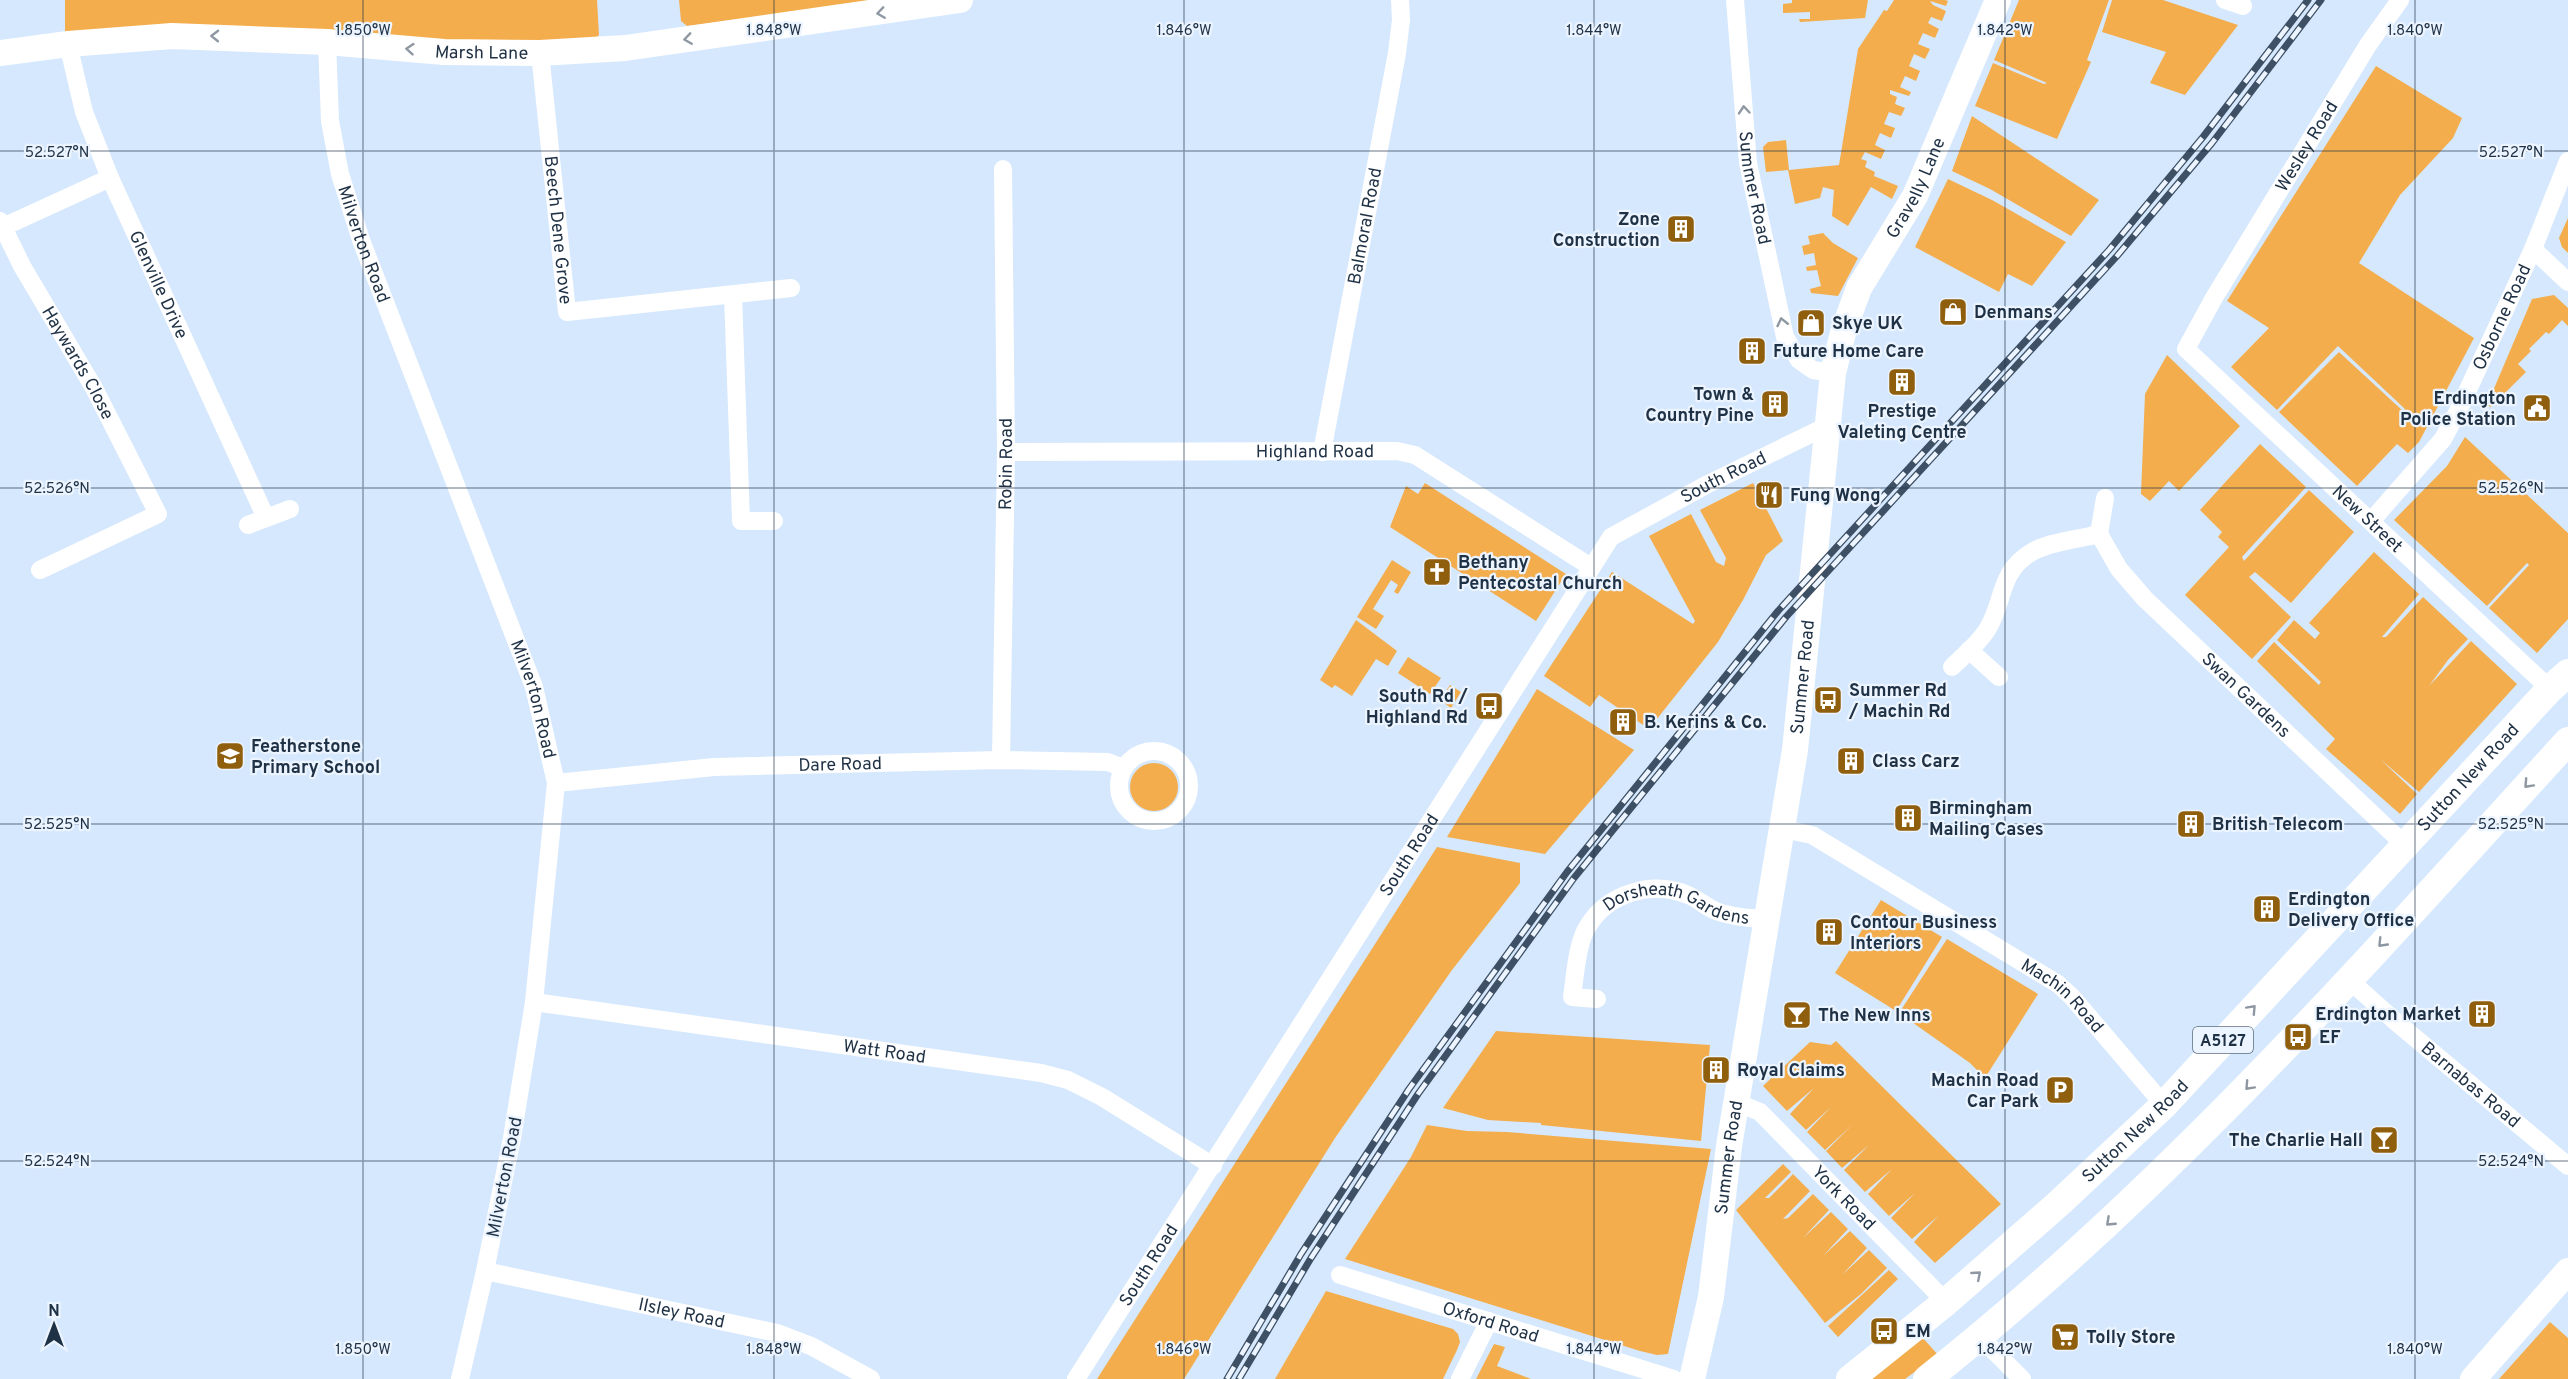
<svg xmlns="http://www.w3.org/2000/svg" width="2568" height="1379" font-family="Overpass,sans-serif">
	<rect width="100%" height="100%" fill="#d6e8fd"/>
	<!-- green -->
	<g fill="#f3ad4d">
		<polygon points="65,0 597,0 599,35 592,42 67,35 65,31"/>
		<polygon points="679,0 890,0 687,26 681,21"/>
		<polygon points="1792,0 1868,0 1865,18 1800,22 1799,19 1810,19 1810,12 1783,13 1783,4 1792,3"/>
		<polygon points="1894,0 1945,0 1948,1 1946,6 1930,1 1933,5 1946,11 1942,21 1931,17 1928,23 1939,29 1935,38 1923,33 1918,44 1930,49 1925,59 1914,54 1909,66 1920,71 1916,81 1905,76 1900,87 1911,92 1909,96 1890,90 1890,94 1897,97 1895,104 1905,108 1901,116 1889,112 1884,124 1895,128 1891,138 1880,133 1875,145 1885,150 1881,159 1865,152 1861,159 1867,161 1865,167 1875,172 1874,176 1898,186 1892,199 1871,187 1848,226 1832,216 1834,190 1823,187 1820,198 1795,204 1788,170 1766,172 1763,147 1768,142 1786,140 1789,170 1839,165 1858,49 1884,10 1887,11"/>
		<polygon points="2019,0 2109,0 2087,60 2091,62 2057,139 1975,106 1993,63 2044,84 2047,83 1994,60"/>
		<polygon points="2112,0 2163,0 2238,25 2185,95 2150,83 2166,52 2102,32"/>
		<polygon points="2376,66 2462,118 2453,138 2400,195 2359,263 2474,338 2419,442 2408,453 2397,444 2357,486 2279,412 2339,352 2403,411 2405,409 2338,346 2277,410 2231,367 2269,328 2227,301"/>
		<polygon points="1972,116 2099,200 2071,236 1990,189 1952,171"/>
		<polygon points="1948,179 1992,200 2066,242 2032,286 2008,274 1999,292 1915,247"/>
		<polygon points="2568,218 2568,253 2562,247 2559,238"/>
		<polygon points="1823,233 1833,243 1858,258 1838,296 1811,293 1810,289 1821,286 1817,270 1807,271 1806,267 1816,265 1814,253 1804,255 1802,246 1810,244 1808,236"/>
		<polygon points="2554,295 2568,308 2568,326 2562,320 2549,334 2546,332 2529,349 2531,351 2518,364 2526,372 2491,407 2487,405 2532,299"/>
		<polygon points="2167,355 2240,426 2179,491 2169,481 2150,501 2141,494 2145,394"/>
		<polygon points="2465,437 2568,533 2568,619 2537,653 2489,608 2529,565 2527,563 2487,606 2394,520 2447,466"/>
		<polygon points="2260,444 2306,487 2242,557 2244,561 2309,490 2354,532 2291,603 2255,572 2249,577 2291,617 2252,659 2185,595 2229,547 2218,537 2222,532 2200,510"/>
		<polygon points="1425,483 1566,574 1536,621 1390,527 1406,486 1418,494"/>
		<polygon points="1753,483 1783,541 1766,555 1743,600 1718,642 1649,729 1599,695 1590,707 1544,676 1612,572 1693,624 1695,621 1649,536 1691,514 1716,562 1724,566 1726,558 1700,510"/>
		<polygon points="2374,552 2419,594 2382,637 2386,637 2423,597 2468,639 2448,660 2429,686 2471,641 2517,684 2419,792 2380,759 2417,794 2400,814 2326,749 2335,739 2257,661 2274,642 2319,685 2321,682 2277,640 2294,620 2315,639 2320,633 2309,623"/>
		<polygon points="1392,560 1411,572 1398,594 1394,592 1398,585 1391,580 1373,609 1384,616 1376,629 1357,617"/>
		<polygon points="1356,620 1397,651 1388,666 1376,659 1352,696 1335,685 1332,688 1320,680"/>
		<polygon points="1408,657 1441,678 1430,694 1398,673"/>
		<polygon points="1450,685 1461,692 1451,708 1440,700"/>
		<polygon points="1537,689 1634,750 1545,854 1447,837"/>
		<circle cx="1154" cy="787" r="24"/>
		<polygon points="1437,847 1520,863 1520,883 1452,970 1335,1138 1184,1379 1097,1379"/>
		<polygon points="1881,900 1942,937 1896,1011 1835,973"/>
		<polygon points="1947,939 2038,994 1985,1078 1970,1063 1899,1013"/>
		<polygon points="1496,1031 1710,1045 1701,1141 1541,1125 1541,1123 1488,1120 1443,1108"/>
		<polygon points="1836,1041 2001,1204 1935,1263 1914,1242 1938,1216 1912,1239 1891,1218 1915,1193 1889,1216 1868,1194 1892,1169 1865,1192 1844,1170 1869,1145 1842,1168 1826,1151 1852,1125 1825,1150 1807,1132 1831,1107 1806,1130 1790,1114 1814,1088 1787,1111 1763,1086 1810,1042 1831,1045"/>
		<polygon points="1427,1125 1467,1131 1507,1132 1711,1149 1668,1354 1657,1355 1640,1351 1345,1259 1411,1157"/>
		<polygon points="1783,1164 1791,1172 1765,1198 1769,1198 1793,1174 1810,1191 1783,1219 1788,1218 1813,1194 1829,1210 1803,1238 1831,1212 1848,1229 1823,1256 1850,1231 1867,1248 1842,1275 1869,1250 1887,1268 1861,1294 1825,1323 1736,1210"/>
		<polygon points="1889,1270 1898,1279 1838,1337 1828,1326"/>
		<polygon points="1326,1291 1453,1329 1458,1334 1460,1342 1457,1350 1443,1379 1275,1379"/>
		<polygon points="2550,1322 2568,1338 2568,1379 2499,1379"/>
		<polygon points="1923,1338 1938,1355 1905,1379 1870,1379"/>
		<polygon points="1494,1344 1505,1347 1497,1366 1531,1379 1476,1379"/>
	</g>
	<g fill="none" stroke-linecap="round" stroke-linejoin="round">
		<!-- street -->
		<g stroke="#fff" stroke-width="18">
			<path id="s1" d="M 1735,0 L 1748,163 L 1785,337 L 1799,360 L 1813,370 L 1833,373"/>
			<polyline points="2225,0 2243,6"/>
			<path id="s2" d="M 327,42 L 330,121 L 340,174 L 361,240 L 534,687 L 556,783 L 534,1002 L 512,1138 L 485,1271 L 460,1379"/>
			<path id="s3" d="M 68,44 L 84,112 L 110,178 L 266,518"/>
			<path id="s4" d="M 540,53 L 567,312 L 791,288"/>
			<path id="s5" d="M 0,221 L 22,266 L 94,388 L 158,514 L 40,570"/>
			<polyline points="3,227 110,178"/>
			<polyline points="2533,249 2568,282"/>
			<path id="s6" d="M 2217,293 L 2368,45 L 2400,0"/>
			<polyline points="733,295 741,521 774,521"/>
			<path id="s7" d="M 2215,296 L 2186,349 L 2550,689"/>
			<path id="s8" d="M 1006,452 L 1397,451 L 1415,455 L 1591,567"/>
			<path id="s9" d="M 1322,452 L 1397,53 L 1401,20 L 1400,0"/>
			<path id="s10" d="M 2105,498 L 2099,534 L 2119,569 L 2145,599 L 2406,846"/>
			<path id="s11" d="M 2372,520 L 2443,439 L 2460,407 L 2533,249 L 2568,161"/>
			<polyline points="248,525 290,509"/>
			<polyline points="1969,650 1999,677"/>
			<path d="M 1952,667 C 1964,655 1978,644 1987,630 C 2005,601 1998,572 2032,552 C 2048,542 2080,539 2099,534"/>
			<circle cx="1154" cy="786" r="35"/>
			<path id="s12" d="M 1001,760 L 1006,452 L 1003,169"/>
			<path id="s13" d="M 556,783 L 714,767 L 1001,760 L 1108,762 L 1123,768"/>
			<path id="s14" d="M 1783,829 L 1812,835 L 2058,984 L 2072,997 L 2164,1105"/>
			<path id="s15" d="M 2348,979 L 2395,1021 L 2568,1166"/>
			<path id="s16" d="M 1597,999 L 1572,997 C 1575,977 1577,942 1588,926 C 1608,893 1653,880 1688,895 C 1698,899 1706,907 1716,911 C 1732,917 1749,918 1765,919"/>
			<path id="s17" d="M 534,1002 L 1041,1073 L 1068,1080 L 1102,1097 L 1213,1166"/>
			<path id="s18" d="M 1736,1102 L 1760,1112 L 1946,1302"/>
			<path id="s19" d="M 485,1271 L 777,1333 L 811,1346 L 871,1379"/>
			<path id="s20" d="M 1340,1275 L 1674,1379"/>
			<polyline points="1980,1337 2022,1379"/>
			<path id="s21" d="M 1076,1379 L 1611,537 L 1708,484 L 1827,426"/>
			<polyline points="1460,1379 1489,1321"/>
		</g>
		<!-- secondary -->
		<g stroke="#fff" stroke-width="26">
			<path id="s22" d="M 0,53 L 68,44 L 172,36 L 327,42 L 444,52 L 540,53 L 625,48 L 960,0"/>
			<path id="s23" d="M 1692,1379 L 1711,1297 L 1729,1146 L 1795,750 L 1833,373 L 1844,329 L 1859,288 L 1915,196 L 1998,0"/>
			<polyline points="2473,1379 2568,1271"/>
		</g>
		<!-- primary -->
		<g stroke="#fff" stroke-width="28">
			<path id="s24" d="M 1850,1379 L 1946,1302 L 2057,1205 L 2164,1105 L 2550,689 L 2568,673"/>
			<path d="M 1927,1379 C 2165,1191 2364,964 2568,741"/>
		</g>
		<!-- rail casing -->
		<g stroke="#3e5064" stroke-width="7">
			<g id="rail">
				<polyline points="1227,1379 1301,1254 1409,1089 1567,872 1778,611 2109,250 2203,137 2308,0"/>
				<polyline points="1239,1379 1311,1258 1418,1094 1574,878 1786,617 2117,256 2212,143 2321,0"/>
			</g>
		</g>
		<!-- rail -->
		<use href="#rail" stroke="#ebf4ff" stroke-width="4.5" stroke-dasharray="14" stroke-linecap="butt"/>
	</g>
	<!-- one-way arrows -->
	<defs><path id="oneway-chevron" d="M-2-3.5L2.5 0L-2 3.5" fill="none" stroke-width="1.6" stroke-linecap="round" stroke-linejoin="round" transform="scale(1.5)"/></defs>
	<g stroke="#8f98a2">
		<use href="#oneway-chevron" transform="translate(881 13) rotate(172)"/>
		<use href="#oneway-chevron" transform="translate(215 36) rotate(-179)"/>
		<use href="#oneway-chevron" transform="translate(688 39) rotate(172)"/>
		<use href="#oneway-chevron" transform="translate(410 49) rotate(-175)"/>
		<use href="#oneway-chevron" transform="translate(1744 110) rotate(-95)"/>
		<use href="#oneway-chevron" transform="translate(1782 322) rotate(-103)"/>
		<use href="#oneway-chevron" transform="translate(2528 784) rotate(133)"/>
		<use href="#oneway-chevron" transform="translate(2382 943) rotate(134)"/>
		<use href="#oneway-chevron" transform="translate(2252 1009) rotate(-47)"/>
		<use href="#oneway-chevron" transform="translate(2249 1086) rotate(133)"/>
		<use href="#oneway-chevron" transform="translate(2110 1222) rotate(137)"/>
		<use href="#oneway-chevron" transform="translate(1977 1275) rotate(-41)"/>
	</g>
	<!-- ticks -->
	<path fill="none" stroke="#1f3145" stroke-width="1.5" stroke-opacity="0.45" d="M 363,0 L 363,1379M 774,0 L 774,1379M 1184,0 L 1184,1379M 1594,0 L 1594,1379M 2005,0 L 2005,1379M 2415,0 L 2415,1379M 0,151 L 2568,151M 0,488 L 2568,488M 0,824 L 2568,824M 0,1161 L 2568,1161"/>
	<!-- icons -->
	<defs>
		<g id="building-square" transform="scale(1.5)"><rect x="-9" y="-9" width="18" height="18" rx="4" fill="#905f0e" stroke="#ebf4ff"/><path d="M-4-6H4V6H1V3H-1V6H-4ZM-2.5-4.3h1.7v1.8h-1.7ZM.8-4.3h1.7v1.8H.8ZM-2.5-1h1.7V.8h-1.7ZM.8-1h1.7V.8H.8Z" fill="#fff"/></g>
		<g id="shop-square" transform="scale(1.5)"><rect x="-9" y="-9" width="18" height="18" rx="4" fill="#905f0e" stroke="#ebf4ff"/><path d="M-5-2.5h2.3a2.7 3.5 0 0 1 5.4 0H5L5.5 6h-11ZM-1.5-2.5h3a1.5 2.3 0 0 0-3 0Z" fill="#fff"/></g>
		<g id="civic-square" transform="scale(1.5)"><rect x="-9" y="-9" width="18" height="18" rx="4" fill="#905f0e" stroke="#ebf4ff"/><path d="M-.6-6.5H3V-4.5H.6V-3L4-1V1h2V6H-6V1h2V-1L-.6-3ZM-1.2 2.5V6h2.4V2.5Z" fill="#fff"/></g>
		<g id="restaurant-square" transform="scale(1.5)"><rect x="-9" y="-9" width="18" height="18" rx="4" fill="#905f0e" stroke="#ebf4ff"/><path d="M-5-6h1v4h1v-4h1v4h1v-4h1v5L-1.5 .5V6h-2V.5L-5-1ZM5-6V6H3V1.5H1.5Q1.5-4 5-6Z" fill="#fff"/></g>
		<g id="church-square" transform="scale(1.5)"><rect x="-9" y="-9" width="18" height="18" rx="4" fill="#905f0e" stroke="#ebf4ff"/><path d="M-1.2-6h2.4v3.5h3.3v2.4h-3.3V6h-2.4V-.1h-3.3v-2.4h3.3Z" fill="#fff"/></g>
		<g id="bus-square" transform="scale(1.5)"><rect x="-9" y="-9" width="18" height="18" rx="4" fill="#905f0e" stroke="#ebf4ff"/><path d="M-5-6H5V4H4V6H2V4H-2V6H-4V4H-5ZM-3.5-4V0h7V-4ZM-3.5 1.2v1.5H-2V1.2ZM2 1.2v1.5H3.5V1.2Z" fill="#fff"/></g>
		<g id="school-square" transform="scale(1.5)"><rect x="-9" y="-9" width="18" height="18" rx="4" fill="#905f0e" stroke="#ebf4ff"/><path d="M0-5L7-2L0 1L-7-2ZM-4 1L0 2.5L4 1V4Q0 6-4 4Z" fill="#fff"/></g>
		<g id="bar-square" transform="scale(1.5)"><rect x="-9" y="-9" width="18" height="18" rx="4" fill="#905f0e" stroke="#ebf4ff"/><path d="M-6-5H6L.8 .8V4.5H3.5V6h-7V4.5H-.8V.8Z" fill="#fff"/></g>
		<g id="parking-square" transform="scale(1.5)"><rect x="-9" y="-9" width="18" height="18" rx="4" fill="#905f0e" stroke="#ebf4ff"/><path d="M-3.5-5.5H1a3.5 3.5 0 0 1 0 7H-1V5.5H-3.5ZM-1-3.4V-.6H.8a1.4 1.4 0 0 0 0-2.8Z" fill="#fff"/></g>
		<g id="supermarket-square" transform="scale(1.5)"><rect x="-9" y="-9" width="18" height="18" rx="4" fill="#905f0e" stroke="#ebf4ff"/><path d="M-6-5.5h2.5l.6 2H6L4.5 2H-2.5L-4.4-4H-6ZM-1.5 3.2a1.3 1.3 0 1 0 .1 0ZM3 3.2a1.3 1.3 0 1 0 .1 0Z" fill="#fff"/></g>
	</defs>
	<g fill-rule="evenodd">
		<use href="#building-square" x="1681" y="229"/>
		<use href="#shop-square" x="1953" y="312"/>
		<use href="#shop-square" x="1811" y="323"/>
		<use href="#building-square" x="1752" y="351"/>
		<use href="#building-square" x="1902" y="382"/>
		<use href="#building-square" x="1775" y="404"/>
		<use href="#civic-square" x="2537" y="408"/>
		<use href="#restaurant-square" x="1769" y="495"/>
		<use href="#church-square" x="1437" y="572"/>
		<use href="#bus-square" x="1828" y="700"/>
		<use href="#bus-square" x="1489" y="706"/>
		<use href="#building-square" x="1623" y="722"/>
		<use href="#school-square" x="230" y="756"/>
		<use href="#building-square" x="1851" y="761"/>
		<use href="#building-square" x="1908" y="818"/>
		<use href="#building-square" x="2191" y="824"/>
		<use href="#building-square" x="2267" y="909"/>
		<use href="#building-square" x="1829" y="932"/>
		<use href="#building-square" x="2482" y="1014"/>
		<use href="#bar-square" x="1797" y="1015"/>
		<use href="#bus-square" x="2298" y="1037"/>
		<use href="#building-square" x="1716" y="1070"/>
		<use href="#parking-square" x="2060" y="1090"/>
		<use href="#bar-square" x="2384" y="1140"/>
		<use href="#bus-square" x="1884" y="1331"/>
		<use href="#supermarket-square" x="2065" y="1337"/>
	</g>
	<g text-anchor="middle" stroke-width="4.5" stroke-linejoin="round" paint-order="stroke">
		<!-- shield labels -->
		<rect fill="#ebf4ff" stroke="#5c6c7d" stroke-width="1.5" x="2193" y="1027" width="60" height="26" rx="4.5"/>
		<g font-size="16" font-weight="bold" fill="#1f3145">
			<text x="2223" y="1046">A5127</text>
		</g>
		<!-- street labels -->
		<g font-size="18" fill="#1f3145" stroke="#ebf4ff">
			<text dy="6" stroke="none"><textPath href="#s22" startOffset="483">Marsh Lane</textPath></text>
			<text dy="6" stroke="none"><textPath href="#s6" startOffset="172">Wesley Road</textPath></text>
			<text dy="6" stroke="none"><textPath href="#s23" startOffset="1221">Gravelly Lane</textPath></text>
			<text dy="6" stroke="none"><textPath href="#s1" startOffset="189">Summer Road</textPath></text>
			<text dy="6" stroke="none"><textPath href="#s9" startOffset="230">Balmoral Road</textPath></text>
			<text dy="6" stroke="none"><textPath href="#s4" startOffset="178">Beech Dene Grove</textPath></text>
			<text dy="6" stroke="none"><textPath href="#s2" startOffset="207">Milverton Road</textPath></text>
			<text dy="6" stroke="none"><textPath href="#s3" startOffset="258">Glenville Drive</textPath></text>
			<text dy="6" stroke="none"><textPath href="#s11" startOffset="243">Osborne Road</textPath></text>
			<text dy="6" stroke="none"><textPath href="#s5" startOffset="162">Haywards Close</textPath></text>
			<text dy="6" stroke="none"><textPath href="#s8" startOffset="309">Highland Road</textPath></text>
			<text dy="6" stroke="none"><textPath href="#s12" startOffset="296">Robin Road</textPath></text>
			<text dy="6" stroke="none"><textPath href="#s21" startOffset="1125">South Road</textPath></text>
			<text dy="6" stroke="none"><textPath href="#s7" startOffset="309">New Street</textPath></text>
			<text dy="6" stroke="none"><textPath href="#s23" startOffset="711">Summer Road</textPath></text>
			<text dy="6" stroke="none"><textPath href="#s10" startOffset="256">Swan Gardens</textPath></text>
			<text dy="6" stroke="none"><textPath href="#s2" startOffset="693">Milverton Road</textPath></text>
			<text dy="6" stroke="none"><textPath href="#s13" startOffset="285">Dare Road</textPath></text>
			<text dy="6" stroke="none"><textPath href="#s24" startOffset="864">Sutton New Road</textPath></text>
			<text dy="6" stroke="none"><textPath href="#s21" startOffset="621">South Road</textPath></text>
			<text dy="6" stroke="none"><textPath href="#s16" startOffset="201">Dorsheath Gardens</textPath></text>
			<text dy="6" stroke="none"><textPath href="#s14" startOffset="328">Machin Road</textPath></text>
			<text dy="6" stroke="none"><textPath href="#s17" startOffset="354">Watt Road</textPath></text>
			<text dy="6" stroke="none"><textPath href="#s15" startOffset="162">Barnabas Road</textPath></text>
			<text dy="6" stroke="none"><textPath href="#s24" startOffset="378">Sutton New Road</textPath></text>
			<text dy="6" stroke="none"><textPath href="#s23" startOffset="225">Summer Road</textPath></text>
			<text transform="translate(504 1177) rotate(-79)" y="6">Milverton Road</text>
			<text dy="6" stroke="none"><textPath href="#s18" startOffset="146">York Road</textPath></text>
			<text dy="6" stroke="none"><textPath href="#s21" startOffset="135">South Road</textPath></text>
			<text dy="6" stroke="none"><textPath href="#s19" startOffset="201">Ilsley Road</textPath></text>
			<text dy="6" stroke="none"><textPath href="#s20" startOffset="158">Oxford Road</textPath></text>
		</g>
		<!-- poi labels -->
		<g font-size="18" font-weight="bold" fill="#1f3145" stroke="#ebf4ff" text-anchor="start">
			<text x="1660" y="225" text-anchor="end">Zone<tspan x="1660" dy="21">Construction</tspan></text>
			<text x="1974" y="318">Denmans</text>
			<text x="1832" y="329">Skye UK</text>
			<text x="1773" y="357">Future Home Care</text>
			<text x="1754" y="400" text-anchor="end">Town &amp;<tspan x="1754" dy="21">Country Pine</tspan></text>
			<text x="2516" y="404" text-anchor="end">Erdington<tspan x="2516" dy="21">Police Station</tspan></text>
			<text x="1902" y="417" text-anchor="middle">Prestige<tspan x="1902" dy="21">Valeting Centre</tspan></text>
			<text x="1790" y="501">Fung Wong</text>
			<text x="1458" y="568">Bethany<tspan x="1458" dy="21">Pentecostal Church</tspan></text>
			<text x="1849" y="696">Summer Rd<tspan x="1849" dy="21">/ Machin Rd</tspan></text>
			<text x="1468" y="702" text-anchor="end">South Rd /<tspan x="1468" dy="21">Highland Rd</tspan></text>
			<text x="1644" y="728">B. Kerins &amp; Co.</text>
			<text x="251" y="752">Featherstone<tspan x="251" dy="21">Primary School</tspan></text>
			<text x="1872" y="767">Class Carz</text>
			<text x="1929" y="814">Birmingham<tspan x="1929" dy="21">Mailing Cases</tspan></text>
			<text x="2212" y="830">British Telecom</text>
			<text x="2288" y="905">Erdington<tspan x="2288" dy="21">Delivery Office</tspan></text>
			<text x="1850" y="928">Contour Business<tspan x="1850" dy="21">Interiors</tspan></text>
			<text x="2461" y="1020" text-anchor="end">Erdington Market</text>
			<text x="1818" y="1021">The New Inns</text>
			<text x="2319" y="1043">EF</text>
			<text x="1737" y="1076">Royal Claims</text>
			<text x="2039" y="1086" text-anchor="end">Machin Road<tspan x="2039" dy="21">Car Park</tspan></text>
			<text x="2363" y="1146" text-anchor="end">The Charlie Hall</text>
			<text x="1905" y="1337">EM</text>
			<text x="2086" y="1343">Tolly Store</text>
		</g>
	</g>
	<g font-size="15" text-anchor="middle" fill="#1f3145" stroke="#ebf4ff" stroke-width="4.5" stroke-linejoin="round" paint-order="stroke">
		<text x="363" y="35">1.850°W</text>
		<text x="774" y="35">1.848°W</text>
		<text x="1184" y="35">1.846°W</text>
		<text x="1594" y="35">1.844°W</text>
		<text x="2005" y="35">1.842°W</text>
		<text x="2415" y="35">1.840°W</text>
		<text x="57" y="157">52.527°N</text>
		<text x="2511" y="157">52.527°N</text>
		<text x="57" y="493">52.526°N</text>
		<text x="2511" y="493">52.526°N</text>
		<text x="57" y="829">52.525°N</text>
		<text x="2511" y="829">52.525°N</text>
		<text x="57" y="1166">52.524°N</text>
		<text x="2511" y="1166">52.524°N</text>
		<text x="363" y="1354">1.850°W</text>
		<text x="774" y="1354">1.848°W</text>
		<text x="1184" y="1354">1.846°W</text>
		<text x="1594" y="1354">1.844°W</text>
		<text x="2005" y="1354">1.842°W</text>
		<text x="2415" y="1354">1.840°W</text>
	</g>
	<!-- north arrow -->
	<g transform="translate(54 1325)" stroke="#ebf4ff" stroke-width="4.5" paint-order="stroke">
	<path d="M0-4.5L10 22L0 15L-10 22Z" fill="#1f3145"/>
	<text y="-9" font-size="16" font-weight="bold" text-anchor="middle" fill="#1f3145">N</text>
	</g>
</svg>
